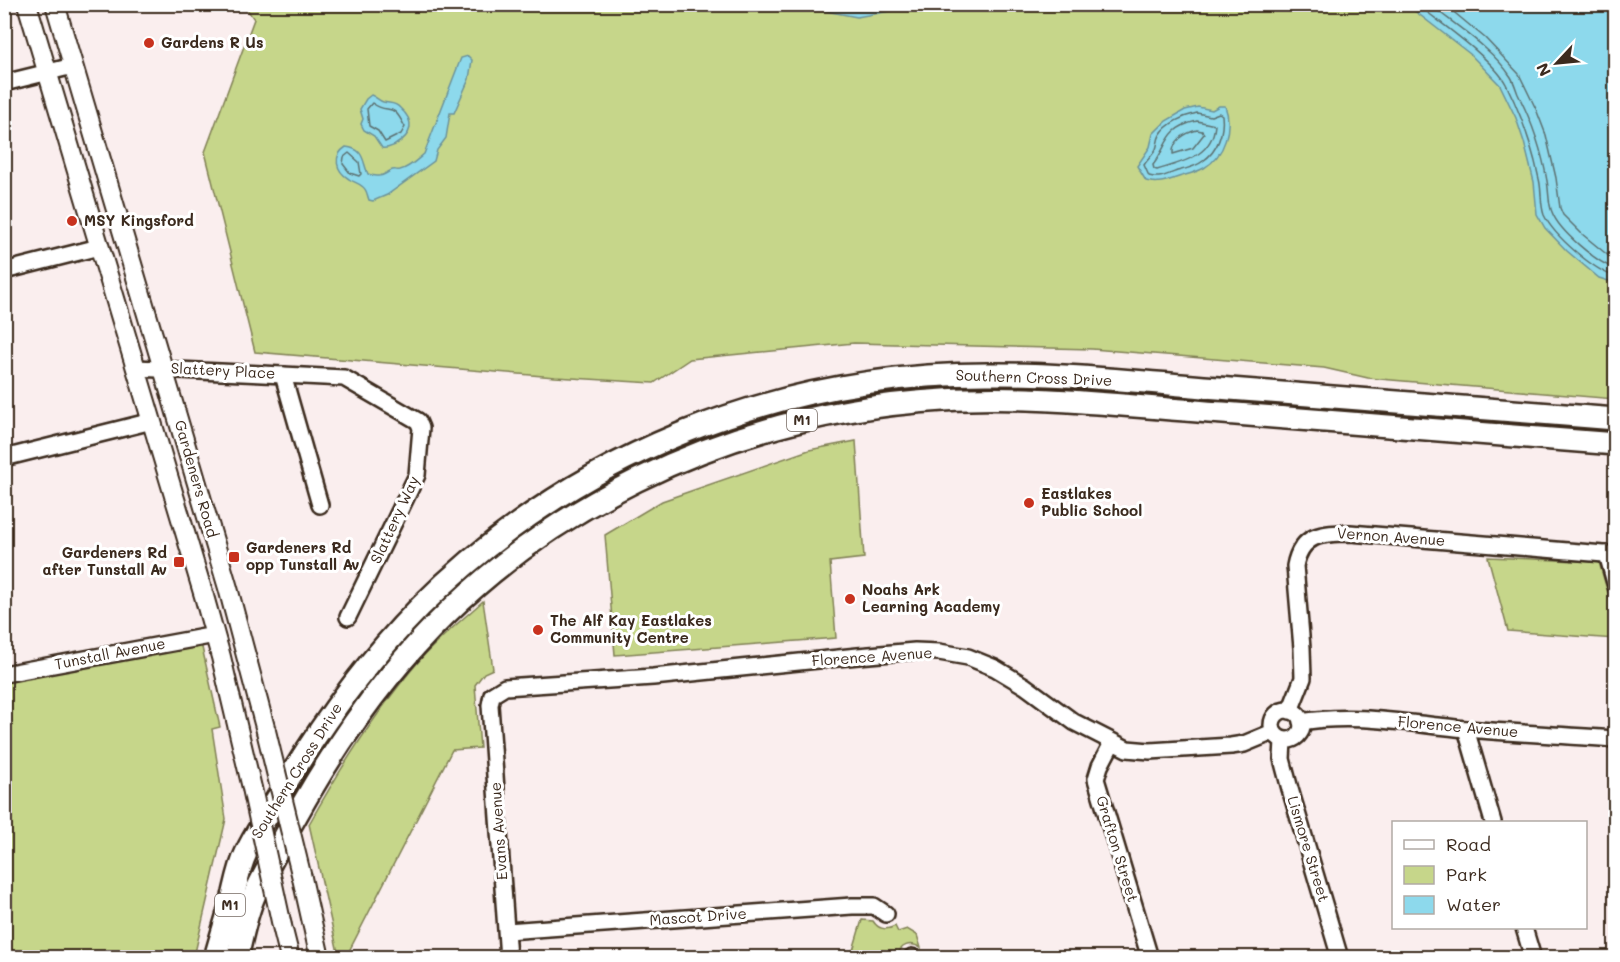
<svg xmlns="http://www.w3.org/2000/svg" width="1620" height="962" font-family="Mali,sans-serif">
	<rect width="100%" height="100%" fill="#faeeee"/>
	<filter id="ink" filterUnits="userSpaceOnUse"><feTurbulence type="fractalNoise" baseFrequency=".0167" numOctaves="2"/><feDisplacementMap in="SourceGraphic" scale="12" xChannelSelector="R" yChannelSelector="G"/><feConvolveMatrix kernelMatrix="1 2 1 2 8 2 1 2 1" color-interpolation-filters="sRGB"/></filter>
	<g filter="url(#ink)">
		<!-- green -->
		<g fill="#c6d68a" stroke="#808054" stroke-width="1.5">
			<polygon points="244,5 1527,5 1615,251 1615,399 1368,378 1324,368 1092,349 854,343 690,359 654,383 555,377 255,352 205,152 254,19"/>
			<polygon points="856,441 864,558 830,562 836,638 615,655 605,535 662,501 809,450"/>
			<polygon points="1488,557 1599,562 1615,617 1615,639 1508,631"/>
			<path d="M 483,601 L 493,669 L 484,673 L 475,685 L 480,748 L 452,750 L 346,957 L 339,957 L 309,824 C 341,767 376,711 419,661 C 438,639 462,620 483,601 Z"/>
			<polygon points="201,643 220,727 212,729 226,819 194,957 5,958 5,682"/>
			<path d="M 862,920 L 873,921 C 878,929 886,931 895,926 L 898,932 L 907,929 L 917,935 L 921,948 C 910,941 900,945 897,957 L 851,957 Z"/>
		</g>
		<!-- water -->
		<g fill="#8dd9ec" stroke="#6c939a" stroke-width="1.5">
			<polygon points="767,5 923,5 857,17 810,8 785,10"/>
			<polygon points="1407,5 1615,5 1615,283 1599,278 1567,251 1545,228 1537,214 1534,182 1524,142 1516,118 1500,85 1470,54"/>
			<path d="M 468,56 L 472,60 L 469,79 L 454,113 L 450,113 L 446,138 L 437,150 L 434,161 L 387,195 L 373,201 L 369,200 C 367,195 367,190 363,187 C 359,183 353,182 349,179 C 336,171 332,156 346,147 C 365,149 362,161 368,174 C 378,178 382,176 390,171 C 396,168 394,171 400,170 C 409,168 417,160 424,154 L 461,58 Z"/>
			<path d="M 371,95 C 376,97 379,101 383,102 C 390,104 395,102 400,108 C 416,122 412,135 395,145 C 390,147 387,149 382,148 L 374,136 L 364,130 L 361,124 L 363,119 L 360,109 L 366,99 Z"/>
			<path d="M 1219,106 L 1225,106 C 1233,127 1225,156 1204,168 C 1197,172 1189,174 1182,176 C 1169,180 1159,185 1146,181 L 1137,166 L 1150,147 L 1153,134 L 1166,121 L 1185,110 L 1198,107 L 1212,110 Z"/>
		</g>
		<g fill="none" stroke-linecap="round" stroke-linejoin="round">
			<!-- shore -->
			<g stroke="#5c7070" stroke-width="1.5">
				<polyline points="821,4 856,10 893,4"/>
				<path d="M 1417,4 C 1440,23 1494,60 1506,84 C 1521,114 1532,145 1539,179 C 1542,190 1540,204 1544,215 C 1554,236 1593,270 1616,277"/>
				<path d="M 1429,4 C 1455,25 1493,49 1511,77 C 1514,82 1516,89 1518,94 C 1532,122 1542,150 1547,181 C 1549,190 1548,203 1552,212 C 1559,231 1597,263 1616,269"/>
				<polyline points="1444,4 1485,38 1519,74 1536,109 1546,135 1556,178 1560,208 1563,215 1582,234 1610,257 1616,260"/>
				<path d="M 372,103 C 390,116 391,99 405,127 L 401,134 L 385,142 L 378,131 L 369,126 L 367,109 Z"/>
				<path d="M 1197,113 L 1211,116 L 1219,113 L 1222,115 C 1224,132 1218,151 1203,161 C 1196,167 1185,169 1177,171 C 1167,175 1159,179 1149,176 L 1144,165 C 1147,160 1153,155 1156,149 C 1158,145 1157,140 1160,135 C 1167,123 1184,116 1197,113 Z"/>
				<path d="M 1197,121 L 1215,125 C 1212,157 1182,162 1157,170 L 1154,169 L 1153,165 C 1169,144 1165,128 1197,121 Z"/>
				<path d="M 1197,130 L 1202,131 L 1204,134 L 1193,148 L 1173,154 C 1172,141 1185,133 1197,130 Z"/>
				<polygon points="349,153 359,162 361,174 359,176 350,173 343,164 344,157"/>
			</g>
			<!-- minor casing -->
			<g stroke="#3b2a1e" stroke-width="20">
				<g id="minor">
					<polyline points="4,83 73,66"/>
					<polyline points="4,271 99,247"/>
					<polyline points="136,368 283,375 320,505"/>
					<polyline points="283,375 344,378 418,421 421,428 417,475 348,617"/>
					<polyline points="4,458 152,421"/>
					<polyline points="1607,554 1616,586"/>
					<polyline points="4,674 215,635"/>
					<circle cx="1287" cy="725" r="15"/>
					<path d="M 1290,711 L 1303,678 L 1302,648 L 1295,566 C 1301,534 1322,533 1350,533 L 1616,555"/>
					<path d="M 1301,722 C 1352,713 1405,723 1456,728 C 1509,733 1562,735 1616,739"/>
					<polyline points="1466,729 1493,822"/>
					<polyline points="1283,740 1282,759 1290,789 1340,958"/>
					<polyline points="1112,743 1100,766 1096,779 1150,958"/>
					<polyline points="1524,928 1533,958"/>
					<polyline points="507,931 852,906 874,906 886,914"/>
					<polyline points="912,957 913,958"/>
					<polyline points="508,958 490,705 492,695 505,687 653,677 858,656 915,651 939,652 968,657 995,668 1025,686 1074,722 1127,749 1150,751 1231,746 1244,744 1273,732"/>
				</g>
			</g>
			<!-- major casing -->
			<g stroke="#3b2a1e" stroke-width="22">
				<g id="major">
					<polyline points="27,4 204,596 221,657 252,788"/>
					<polyline points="55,4 228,588 266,731"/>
					<polyline points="302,878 320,958"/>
					<polyline points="282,926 290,958"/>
				</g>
			</g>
			<!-- highway casing -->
			<g stroke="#3b2a1e" stroke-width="26">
				<g id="highway">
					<path d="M 215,958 C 221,936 228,914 234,893 C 237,880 240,865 246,853 C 254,835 266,819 275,802 C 316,731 363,665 420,607 C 571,456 774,374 987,374 C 1068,373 1150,383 1230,389 C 1359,399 1487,409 1616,419"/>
					<path d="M 237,958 C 242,937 246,914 255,894 C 261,879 270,865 277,851 C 309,790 345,731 388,678 C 523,510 730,412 944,400 C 1037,394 1130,407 1223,413 C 1354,423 1484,434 1616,444"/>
				</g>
			</g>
			<!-- minor -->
			<use href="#minor" stroke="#fff" stroke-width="15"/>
			<!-- major -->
			<use href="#major" stroke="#fff" stroke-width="18"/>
			<!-- highway -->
			<use href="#highway" stroke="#fff" stroke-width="21"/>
			<!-- major-bridge casing -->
			<g stroke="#3b2a1e" stroke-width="22" stroke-linecap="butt">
				<g id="major-bridge">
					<polyline points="266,731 302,878"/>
					<polyline points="252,788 282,926"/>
				</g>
			</g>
			<!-- major-bridge -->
			<use href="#major-bridge" stroke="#fff" stroke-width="18"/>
		</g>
	</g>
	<!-- markers -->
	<g fill="#c8321e" stroke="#fff" stroke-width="2">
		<circle cx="149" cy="43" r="6"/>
		<circle cx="72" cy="221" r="6"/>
		<circle cx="1029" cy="503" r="6"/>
		<rect x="228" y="551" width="12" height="12" rx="3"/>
		<rect x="173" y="556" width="12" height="12" rx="3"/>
		<circle cx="850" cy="599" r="6"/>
		<circle cx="538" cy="630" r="6"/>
	</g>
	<g text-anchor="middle" stroke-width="6" stroke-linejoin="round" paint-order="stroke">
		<!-- shield labels -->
		<g fill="#fff" stroke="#766a62" stroke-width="1.5">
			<rect x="787" y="409" width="30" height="22" rx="4.5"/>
			<rect x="215" y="894" width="30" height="22" rx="4.5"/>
		</g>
		<g font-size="14" font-weight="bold" fill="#3b2a1e">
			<text x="802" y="425">M1</text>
			<text x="230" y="910">M1</text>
		</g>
		<!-- poi labels -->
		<g font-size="15" font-weight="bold" fill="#3b2a1e" stroke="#fff" text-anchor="start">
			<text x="161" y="48">Gardens R Us</text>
			<text x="84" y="226">MSY Kingsford</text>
			<text x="1041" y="499">Eastlakes<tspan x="1041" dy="17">Public School</tspan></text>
			<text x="246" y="553">Gardeners Rd<tspan x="246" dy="17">opp Tunstall Av</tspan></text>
			<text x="167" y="558" text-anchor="end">Gardeners Rd<tspan x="167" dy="17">after Tunstall Av</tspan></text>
			<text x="862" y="595">Noahs Ark<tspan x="862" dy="17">Learning Academy</tspan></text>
			<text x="550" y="626">The Alf Kay Eastlakes<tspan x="550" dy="17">Community Centre</tspan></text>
		</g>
		<!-- street labels -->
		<g font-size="15" fill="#3b2a1e" stroke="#fff">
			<text transform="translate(223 371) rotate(3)" y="5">Slattery Place</text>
			<text transform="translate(1034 378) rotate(2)" y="5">Southern Cross Drive</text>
			<text transform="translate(196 479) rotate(74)" y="5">Gardeners Road</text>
			<text transform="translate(395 520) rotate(-65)" y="5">Slattery Way</text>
			<text transform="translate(1391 537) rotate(4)" y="5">Vernon Avenue</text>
			<text transform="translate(110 654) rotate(-11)" y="5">Tunstall Avenue</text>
			<text transform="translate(872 657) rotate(-4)" y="5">Florence Avenue</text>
			<text transform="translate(1458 727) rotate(5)" y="5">Florence Avenue</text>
			<text transform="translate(297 771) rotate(-58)" y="5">Southern Cross Drive</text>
			<text transform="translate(499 831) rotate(-94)" y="5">Evans Avenue</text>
			<text transform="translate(1117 849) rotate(73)" y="5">Grafton Street</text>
			<text transform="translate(1308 849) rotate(73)" y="5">Lismore Street</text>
			<text transform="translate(698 917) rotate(-4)" y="5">Mascot Drive</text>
		</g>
	</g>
	<!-- margin -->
	<rect width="1620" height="962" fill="none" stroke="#fff" stroke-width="24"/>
	<rect x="12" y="12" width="1596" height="938" fill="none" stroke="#3b2a1e" stroke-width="2" filter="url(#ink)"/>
	<!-- legend -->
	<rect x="1392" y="821" width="195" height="108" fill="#ffffff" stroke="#b1aaa5" stroke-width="1.5"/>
	<rect x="1404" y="840" width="30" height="9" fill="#ffffff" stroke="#b1aaa5" stroke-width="1.5"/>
	<text x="1446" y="851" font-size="18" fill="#3b2a1e">Road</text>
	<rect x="1404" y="866" width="30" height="18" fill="#c6d68a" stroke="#b1aaa5" stroke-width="1.5"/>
	<text x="1446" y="881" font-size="18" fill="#3b2a1e">Park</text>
	<rect x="1404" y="896" width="30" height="18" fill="#8dd9ec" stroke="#b1aaa5" stroke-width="1.5"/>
	<text x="1446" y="911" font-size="18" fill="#3b2a1e">Water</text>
	<!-- north arrow -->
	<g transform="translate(1557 63) rotate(244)" stroke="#ffffff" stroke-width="4.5" paint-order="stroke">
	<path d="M0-4.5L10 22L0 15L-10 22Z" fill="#3b2a1e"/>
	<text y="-9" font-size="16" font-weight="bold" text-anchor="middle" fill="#3b2a1e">N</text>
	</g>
</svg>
